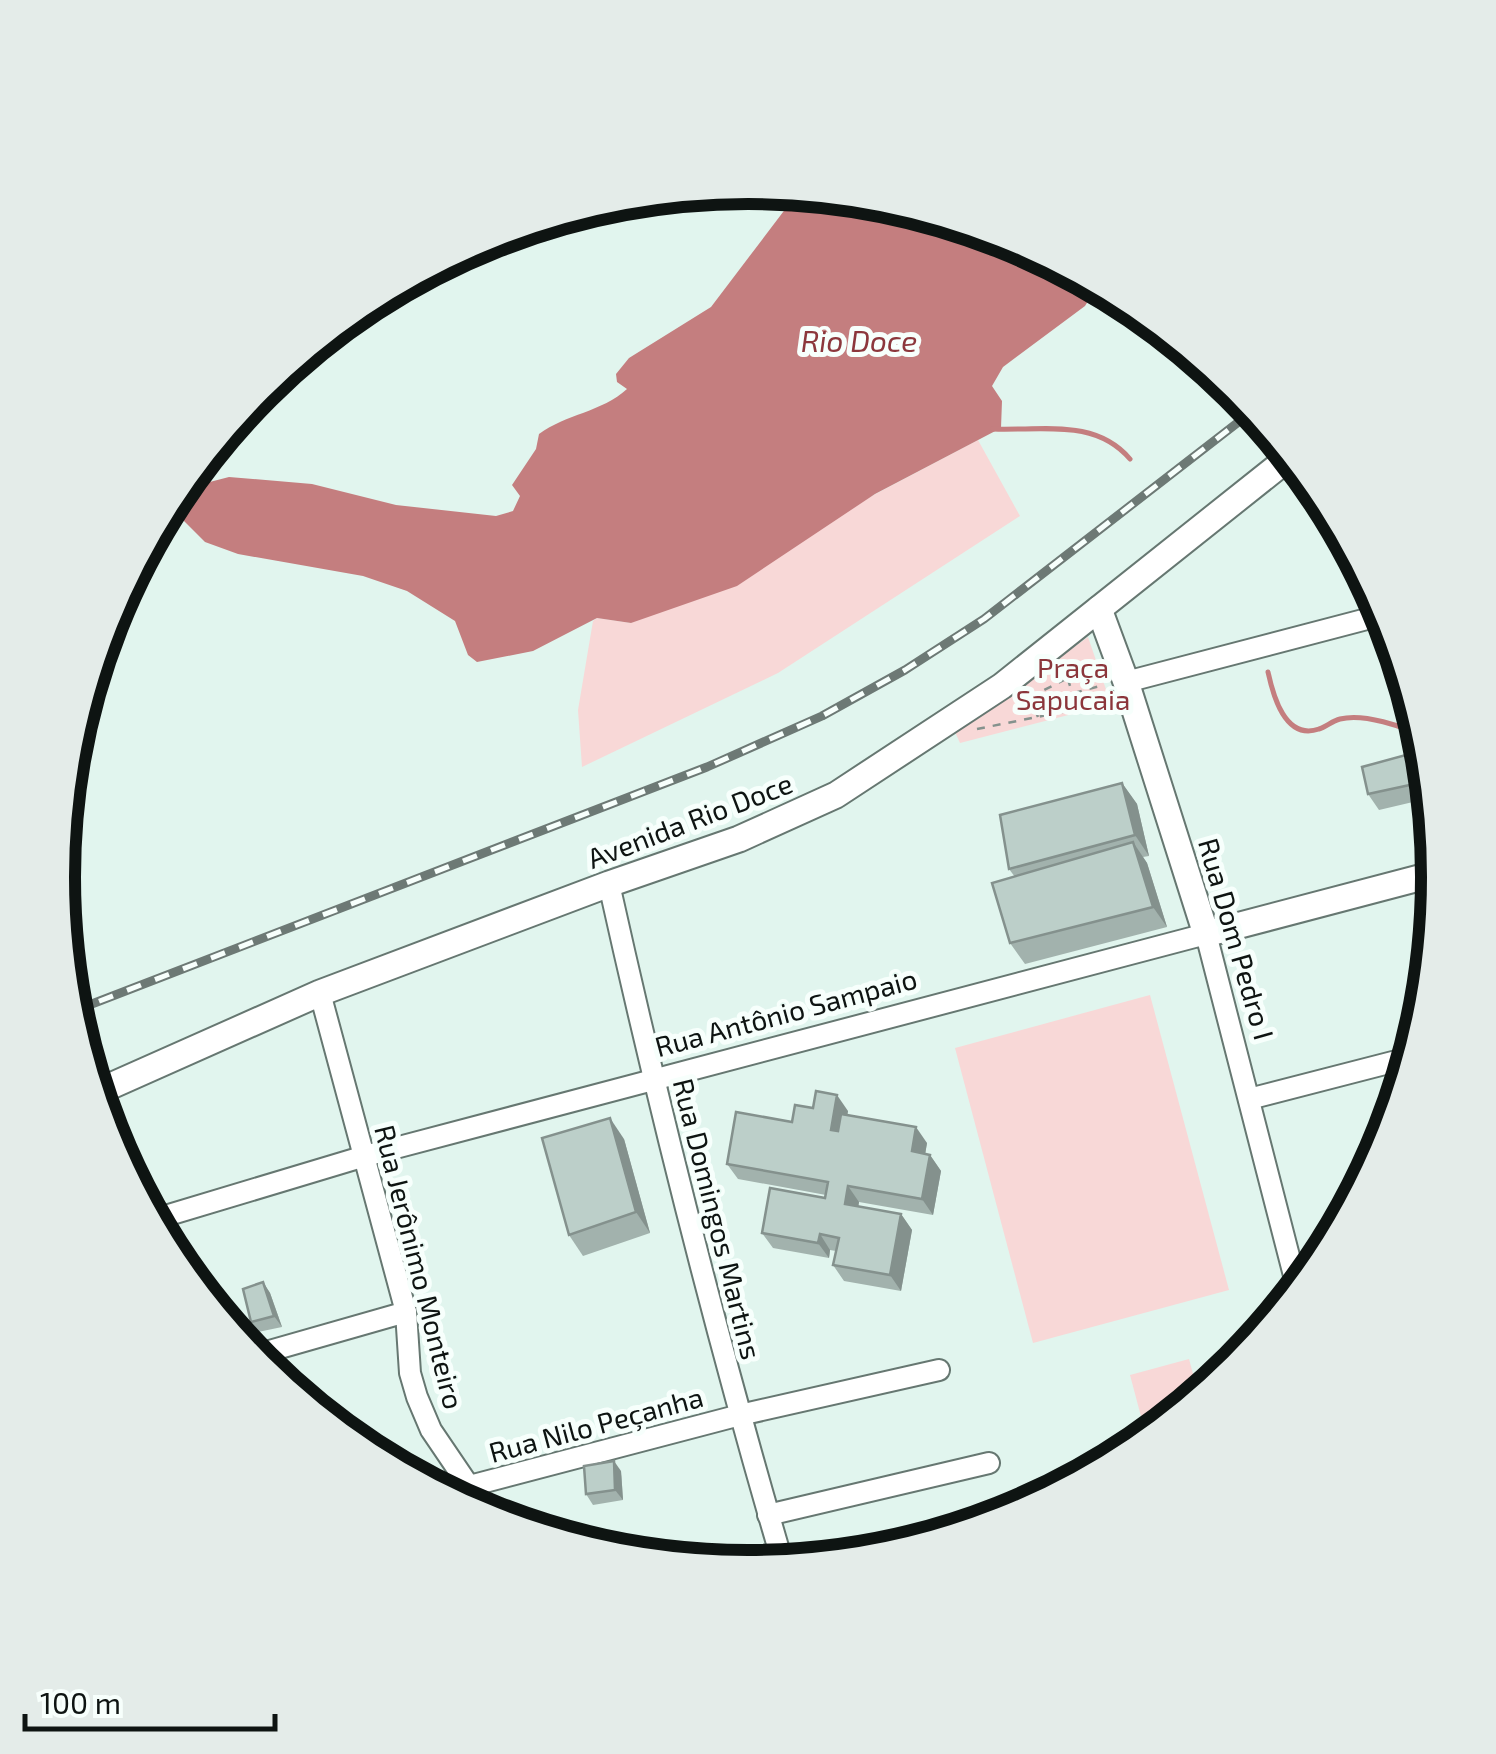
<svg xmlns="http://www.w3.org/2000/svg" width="1496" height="1754" font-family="'Exo 2',sans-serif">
	<rect width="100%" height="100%" fill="#e1f5ee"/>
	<!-- green -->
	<g fill="#f8d8d7">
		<polygon points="978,440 1020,516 778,673 582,767 578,710 593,621 597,618 631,623"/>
		<polygon points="1088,637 1111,704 960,743 955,732"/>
		<polygon points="1150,995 1229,1290 1033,1343 955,1048"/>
		<polygon points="1189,1359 1199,1396 1147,1439 1130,1375"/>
	</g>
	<!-- water -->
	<path fill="#c47e7f" d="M 799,191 L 883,200 L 1013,239 L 1098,285 L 1085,306 L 1003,367 L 992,386 L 1002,401 L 1001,428 L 875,494 L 737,586 L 631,623 L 597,618 L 533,651 L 477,662 L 468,655 L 455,621 L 407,591 L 363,576 L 238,554 L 205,542 L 182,519 L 181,505 L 202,484 L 229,477 L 312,484 L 396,505 L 496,516 L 513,511 L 520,496 L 512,485 L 536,449 L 539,434 C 566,414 602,412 627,389 L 617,382 L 616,374 L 629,358 L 711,307 Z"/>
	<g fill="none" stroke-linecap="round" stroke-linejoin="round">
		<!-- stream -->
		<g stroke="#c47e7f" stroke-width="5">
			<path d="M 993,429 C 1042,431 1095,418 1130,459"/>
			<path d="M 1268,672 C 1273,695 1285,741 1319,729 C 1326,727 1332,721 1340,719 C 1363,713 1404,726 1424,738"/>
		</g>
		<!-- minor casing -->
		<g stroke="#667771" stroke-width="24">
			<g id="minor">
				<polyline points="1126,682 1386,614"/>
				<path d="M 609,884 C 660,1113 717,1339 783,1564"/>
				<polyline points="320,993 406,1312 410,1373 417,1397 431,1430 469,1486"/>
				<polyline points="1249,1099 1412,1057"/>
				<polyline points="152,1220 365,1156 1206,934 1298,1291"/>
				<polyline points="252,1356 406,1312"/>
				<polyline points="443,1493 740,1415 939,1370"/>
				<polyline points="768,1515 989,1463"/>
			</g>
		</g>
		<!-- tertiary casing -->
		<g stroke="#667771" stroke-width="29">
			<g id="tertiary">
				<polyline points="1099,609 1126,682 1206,934 1438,873"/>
				<polyline points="95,1093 320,993 609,884 739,839 836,795 1002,686 1291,456"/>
			</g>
		</g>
		<!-- path -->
		<g stroke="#84928d" stroke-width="2.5" stroke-dasharray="8 8" stroke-linecap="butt">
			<polyline points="1063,663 1077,709"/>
			<polyline points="1074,693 1104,685"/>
			<polyline points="1030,697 1068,678"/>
			<polyline points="1030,698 1038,717"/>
			<polyline points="977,729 1077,709 1108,697"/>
		</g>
		<!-- minor -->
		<use href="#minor" stroke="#fff" stroke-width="20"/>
		<!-- tertiary -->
		<use href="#tertiary" stroke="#fff" stroke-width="25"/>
		<!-- rail casing -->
		<g stroke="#6d7975" stroke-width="9">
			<polyline id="rail" points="71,1012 707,767 822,716 905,670 984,619 1254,410"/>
		</g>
		<!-- rail -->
		<use href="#rail" stroke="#f7fffc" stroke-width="5" stroke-dasharray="15" stroke-linecap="butt"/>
	</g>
	<!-- wall -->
	<g fill="#a2b2ad">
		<polygon points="1424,768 1430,798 1379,810 1368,794"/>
		<polygon points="1122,783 1137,804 1149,856 1143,857 1147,863 1167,927 1025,964 1010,943 1015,877 1009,869"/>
		<polygon points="813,1108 848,1111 847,1115 927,1143 925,1154 930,1155 941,1171 933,1215 859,1202 858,1207 901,1214 912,1230 901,1291 844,1281 833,1265 836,1251 830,1250 829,1258 773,1248 762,1233 825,1198 826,1195 738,1179 727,1164"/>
		<polygon points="624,1139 650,1233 583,1256 569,1235"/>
		<polygon points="263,1282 270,1293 282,1327 258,1332 251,1322"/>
		<polygon points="621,1471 623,1500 593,1505 586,1494"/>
	</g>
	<!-- shaded-wall -->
	<g fill="#84918d">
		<polygon points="1413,753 1424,768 1430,798 1419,783"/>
		<polygon points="1122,783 1137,804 1149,856 1135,835"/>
		<polygon points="1133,842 1147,863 1167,927 1153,907"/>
		<polygon points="837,1095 848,1111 842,1146 831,1130"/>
		<polygon points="610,1118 624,1139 650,1233 636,1212"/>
		<polygon points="916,1127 927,1143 923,1167 912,1151"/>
		<polygon points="930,1155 941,1171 933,1215 922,1199"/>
		<polygon points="848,1186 859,1202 856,1220 845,1204"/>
		<polygon points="901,1214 912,1230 901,1291 890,1275"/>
		<polygon points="820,1234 830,1250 829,1258 818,1243"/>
		<polygon points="263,1282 270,1293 282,1327 274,1316"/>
		<polygon points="614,1461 621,1471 623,1500 615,1490"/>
	</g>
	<!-- building -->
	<g fill="#bccfc9" stroke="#84918d" stroke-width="2.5">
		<polygon points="1413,753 1419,783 1368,794 1362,767"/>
		<polygon points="1122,783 1135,835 1009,869 1000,815"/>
		<polygon points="1133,842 1153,907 1010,943 992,883"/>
		<polygon points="816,1091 837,1095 831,1130 838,1131 841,1114 916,1127 912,1151 930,1155 922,1199 848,1186 845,1204 901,1214 890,1275 833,1265 839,1238 820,1234 818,1243 762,1233 770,1188 825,1198 828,1182 727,1164 736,1112 792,1122 795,1105 813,1108"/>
		<polygon points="610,1118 636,1212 569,1235 542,1138"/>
		<polygon points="263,1282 274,1316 251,1322 243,1289"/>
		<polygon points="614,1461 615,1490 586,1494 584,1466"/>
	</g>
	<g text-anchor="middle" stroke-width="10" stroke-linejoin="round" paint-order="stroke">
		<!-- park labels -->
		<g font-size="28" fill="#8b363b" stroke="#f7fffc">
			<text x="1073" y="678">Praça<tspan x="1073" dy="32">Sapucaia</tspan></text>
		</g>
		<!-- street labels -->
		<g font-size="28" fill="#0e1412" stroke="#f7fffc">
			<text transform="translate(690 821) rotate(-21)" y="10">Avenida Rio Doce</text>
			<text transform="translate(1236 939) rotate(74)" y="10">Rua Dom Pedro I</text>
			<text transform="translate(786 1013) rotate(-15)" y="10">Rua Antônio Sampaio</text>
			<text transform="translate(717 1219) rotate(76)" y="10">Rua Domingos Martins</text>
			<text transform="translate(419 1267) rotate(76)" y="10">Rua Jerônimo Monteiro</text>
			<text transform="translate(596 1425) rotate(-15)" y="10">Rua Nilo Peçanha</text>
		</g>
		<!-- water labels -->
		<g font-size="30" font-style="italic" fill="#8c373c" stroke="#f7fffc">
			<text x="859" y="352">Rio Doce</text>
		</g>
	</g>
	<!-- crop -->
	<path d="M0 0H1496V1754H0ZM75 877a673 673 0 1 1 1346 0a673 673 0 1 1-1346 0Z" fill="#e4ece9" fill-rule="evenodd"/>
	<path fill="none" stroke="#0e1412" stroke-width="12" d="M75 877a673 673 0 1 1 1346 0a673 673 0 1 1-1346 0Z"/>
	<!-- scale -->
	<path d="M25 1714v15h250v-15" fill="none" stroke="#0e1412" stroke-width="5"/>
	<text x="40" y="1714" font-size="30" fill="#0e1412" stroke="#f7fffc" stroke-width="8" paint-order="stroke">100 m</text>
</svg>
